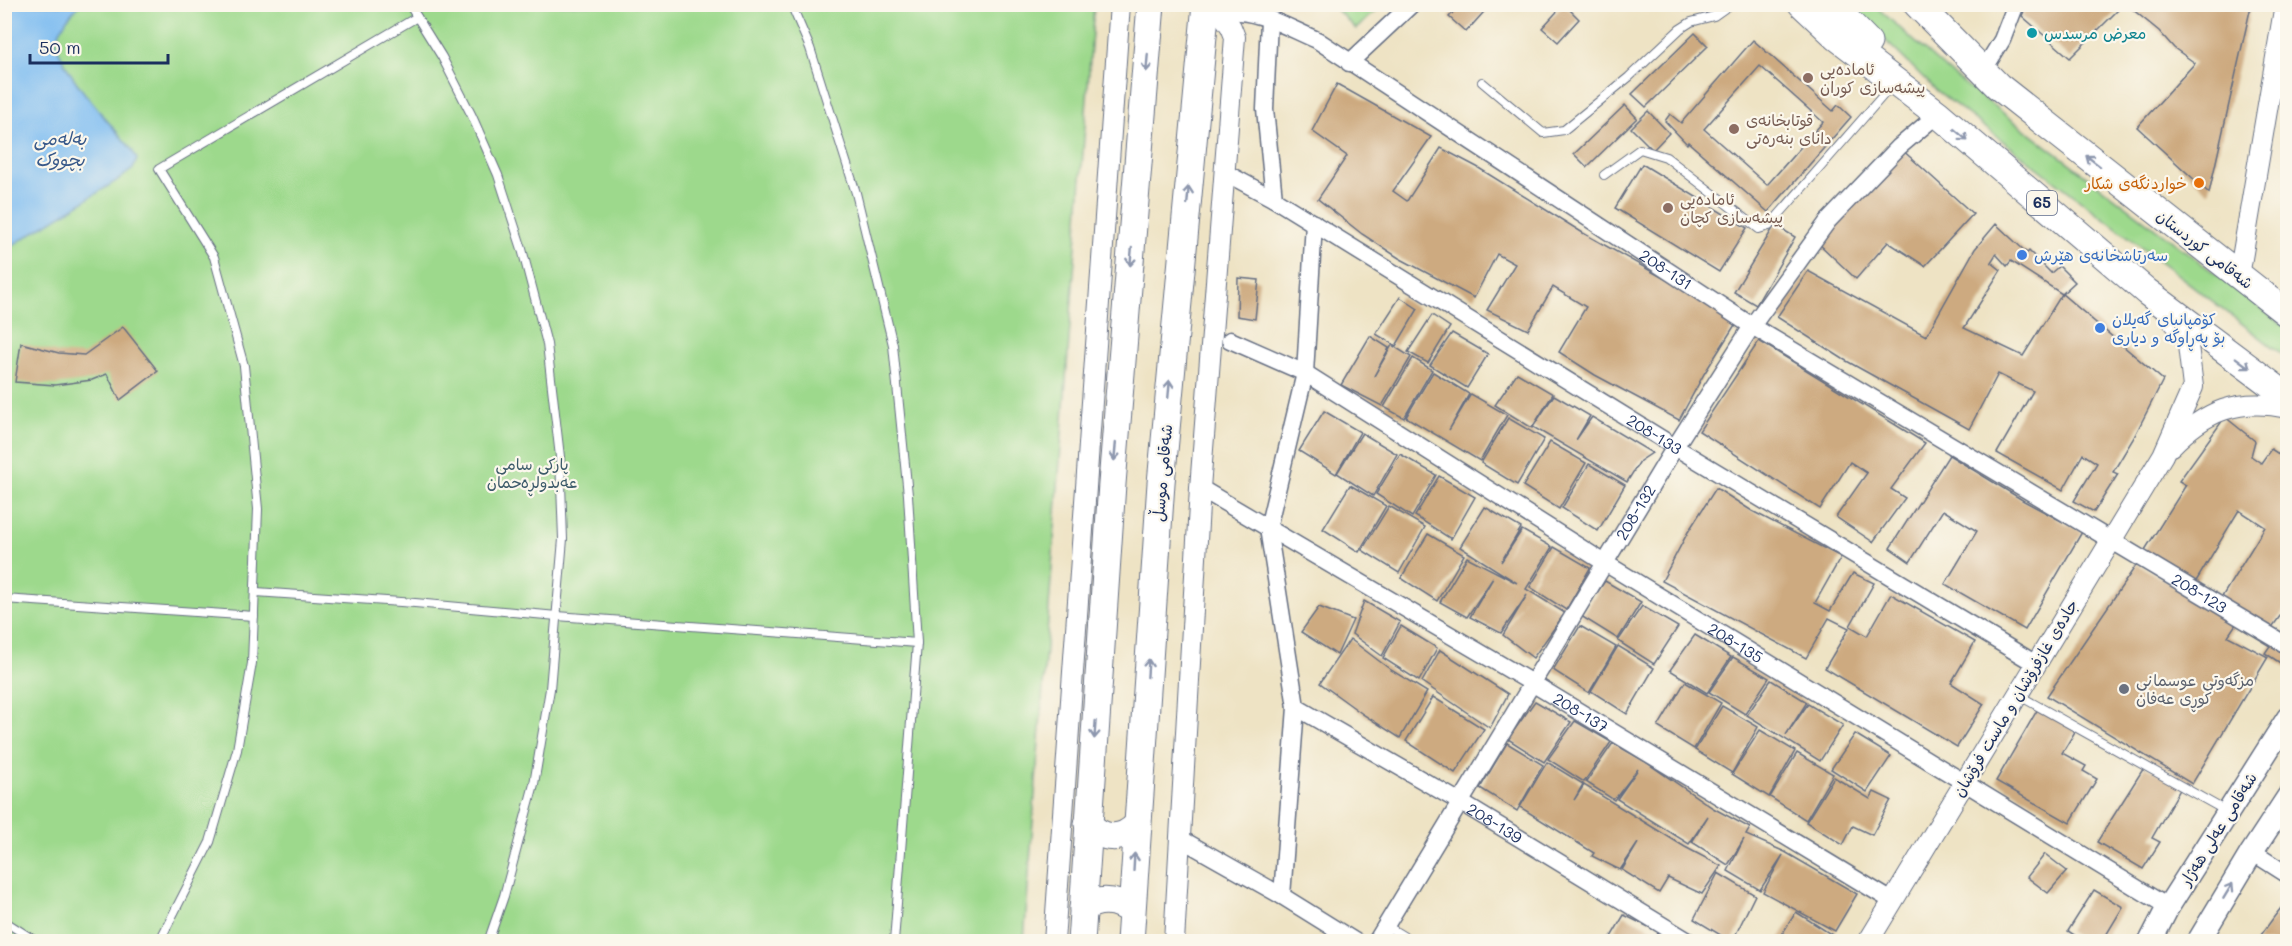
<svg xmlns="http://www.w3.org/2000/svg" width="2292" height="946" font-family="Mali,'Playpen Sans Arabic',sans-serif">
	<rect width="100%" height="100%" fill="#fbf7ec"/>
	<filter id="ink" filterUnits="userSpaceOnUse"><feTurbulence type="fractalNoise" baseFrequency=".0167" numOctaves="2"/><feDisplacementMap in="SourceGraphic" scale="12" xChannelSelector="R" yChannelSelector="G"/><feConvolveMatrix kernelMatrix="1 2 1 2 8 2 1 2 1" color-interpolation-filters="sRGB"/></filter>
	<filter id="wash" filterUnits="userSpaceOnUse"><feTurbulence type="fractalNoise" baseFrequency=".008" numOctaves="4" result="noise"/><feDisplacementMap in="SourceGraphic" scale="24" xChannelSelector="R" yChannelSelector="G"/><feGaussianBlur stdDeviation="1.35" result="paint"/><feColorMatrix in="noise" values="0 0 0 0 0 0 0 0 0 0 0 0 0 0 0 0 0 1.4 0 .05"/><feComposite in="paint" operator="in"/></filter>
	<g filter="url(#wash)">
		<rect width="100%" height="100%" fill="#eee3c4"/>
		<!-- green -->
		<g fill="#9dd98c" stroke="#5c8475" stroke-width="1.5">
			<polygon points="1331,4 1383,4 1383,5 1356,29"/>
			<polygon points="5,5 1094,5 1024,941 5,942"/>
			<polygon points="1849,5 1874,5 1949,72 2287,328 2287,358 1936,90"/>
		</g>
		<!-- water -->
		<path fill="#7dbcf1" stroke="#4c76a8" stroke-width="1.5" d="M 5,4 L 79,5 L 67,19 L 55,40 C 65,78 108,120 132,150 L 137,159 L 133,169 L 118,180 L 5,250 Z"/>
		<g id="blocks">
			<!-- building -->
			<g fill="#cdaa80" fill-rule="evenodd">
				<polygon points="1461,4 1491,4 1466,32 1449,17"/>
				<polygon points="1564,4 1579,19 1558,42 1542,28"/>
				<polygon points="2027,4 2124,4 2070,58 2022,16"/>
				<polygon points="2126,4 2251,6 2209,193 2137,127 2195,63 2174,48 2159,31"/>
				<polygon points="1695,33 1708,46 1646,107 1632,94"/>
				<path d="M 1753,40 L 1833,111 L 1838,105 L 1851,117 L 1768,212 L 1688,142 L 1687,144 L 1665,121 L 1670,114 L 1681,123 ZM 1760,66 L 1823,122 L 1767,185 L 1704,129 Z"/>
				<polygon points="1337,84 1431,137 1393,191 1407,201 1441,148 1477,167 1583,233 1738,320 1704,374 1679,420 1595,375 1559,352 1586,307 1553,287 1528,330 1487,310 1515,264 1497,254 1474,298 1399,258 1362,234 1318,199 1347,156 1312,131"/>
				<polygon points="1625,105 1637,118 1587,167 1574,154"/>
				<polygon points="1648,111 1669,133 1653,150 1631,128"/>
				<polygon points="1899,147 1973,214 1925,266 1888,242 1856,279 1815,240"/>
				<polygon points="1642,164 1747,228 1719,272 1615,208"/>
				<polygon points="1996,224 2027,253 2029,251 2051,273 2059,266 2075,282 2062,294 2011,261 2007,266 1996,254 1991,262 2001,270 1964,328 2023,356 2062,294 2163,380 2133,439 2113,472 2118,474 2094,512 2074,501 2097,463 2083,454 2063,490 1997,453 2033,391 1998,374 1969,429 1843,359 1777,317 1808,271 1926,336 1975,249"/>
				<polygon points="1775,225 1795,237 1756,305 1734,292"/>
				<polygon points="1238,278 1259,280 1255,319 1237,316"/>
				<polygon points="1400,297 1418,309 1396,346 1376,334"/>
				<polygon points="1432,315 1450,327 1428,363 1408,352"/>
				<polygon points="123,327 158,371 120,400 107,374 92,380 55,385 15,382 21,343 59,353 84,355"/>
				<polygon points="1452,333 1488,354 1467,388 1430,365"/>
				<polygon points="1370,336 1389,348 1374,376 1392,345 1411,357 1382,406 1341,385"/>
				<polygon points="1759,341 1925,443 1891,489 1905,498 1873,542 1836,517 1867,473 1850,462 1820,509 1699,431"/>
				<polygon points="1413,358 1432,370 1404,418 1384,407"/>
				<polygon points="1433,372 1469,394 1449,430 1471,394 1507,415 1480,461 1406,417"/>
				<polygon points="1517,373 1553,394 1532,428 1495,405"/>
				<polygon points="1554,395 1590,416 1576,440 1592,417 1652,453 1640,461 1627,482 1533,427"/>
				<polygon points="1324,411 1360,432 1336,474 1299,451"/>
				<polygon points="2225,417 2255,441 2251,456 2261,463 2271,449 2288,460 2288,605 2268,633 2220,600 2265,527 2239,510 2195,583 2143,553 2186,485 2179,481"/>
				<polygon points="1508,418 1544,439 1517,485 1481,463"/>
				<polygon points="1362,433 1397,454 1373,496 1337,473"/>
				<polygon points="1550,442 1586,463 1559,509 1523,486"/>
				<polygon points="1400,454 1436,475 1412,517 1376,494"/>
				<polygon points="1949,455 2024,501 2082,532 2025,630 1945,584 1977,531 1943,510 1910,562 1890,548"/>
				<polygon points="1589,464 1625,485 1598,531 1562,508"/>
				<polygon points="1439,476 1475,497 1451,539 1415,516"/>
				<polygon points="1350,485 1386,506 1359,552 1323,529"/>
				<polygon points="1716,488 1752,511 1841,557 1815,603 1830,611 1853,573 1874,583 1850,626 1867,636 1891,594 1975,642 1951,683 1984,704 1957,747 1825,668 1849,628 1829,618 1806,658 1662,581 1688,532"/>
				<polygon points="1389,506 1425,527 1399,573 1362,550"/>
				<polygon points="1485,507 1521,528 1501,562 1522,530 1552,547 1526,589 1565,613 1533,658 1503,635 1527,595 1501,633 1470,617 1493,578 1467,617 1440,602 1467,557 1517,583 1460,547"/>
				<polygon points="1428,534 1464,555 1437,601 1401,578"/>
				<polygon points="1554,547 1590,568 1566,610 1530,587"/>
				<polygon points="2137,564 2236,624 2228,636 2268,657 2192,784 2047,696"/>
				<polygon points="1605,581 1641,602 1618,639 1581,616"/>
				<polygon points="1364,601 1400,622 1382,656 1352,634"/>
				<polygon points="1642,606 1678,627 1654,664 1618,641"/>
				<polygon points="1319,607 1353,620 1337,655 1301,632"/>
				<polygon points="1401,626 1437,648 1419,681 1383,658"/>
				<polygon points="1580,626 1616,647 1589,693 1553,670"/>
				<polygon points="1695,635 1731,657 1707,693 1670,670"/>
				<polygon points="1350,639 1391,670 1427,692 1400,738 1364,715 1320,683"/>
				<polygon points="2274,640 2288,648 2288,668 2265,653"/>
				<polygon points="1618,646 1654,668 1627,714 1591,691"/>
				<polygon points="1440,650 1508,694 1490,728 1422,682"/>
				<polygon points="1733,657 1769,678 1745,714 1709,692"/>
				<polygon points="1771,680 1807,702 1786,735 1808,704 1843,725 1820,761 1747,715"/>
				<polygon points="1685,682 1721,703 1694,749 1658,727"/>
				<polygon points="1433,697 1484,729 1455,773 1406,741"/>
				<polygon points="1535,701 1571,722 1544,762 1508,739"/>
				<polygon points="1722,706 1758,727 1732,773 1695,750"/>
				<polygon points="2039,707 2076,730 2062,753 2086,766 2083,771 2097,779 2070,823 1996,781"/>
				<polygon points="1575,721 1611,742 1584,782 1548,759"/>
				<polygon points="1760,730 1795,751 1769,797 1732,774"/>
				<polygon points="1855,734 1891,756 1867,792 1831,769"/>
				<polygon points="1507,743 1543,765 1517,811 1480,788"/>
				<polygon points="1613,743 1644,761 1713,808 1750,828 1746,835 1785,852 1857,894 1835,931 1763,892 1783,855 1760,890 1728,871 1744,839 1728,865 1692,842 1708,816 1689,844 1617,799 1638,769 1614,800 1586,782"/>
				<polygon points="1797,753 1833,774 1806,820 1770,797"/>
				<polygon points="1547,762 1583,784 1574,800 1584,785 1685,847 1721,866 1702,894 1668,878 1659,893 1622,870 1638,843 1620,870 1592,856 1594,853 1520,807"/>
				<polygon points="2145,766 2182,786 2152,838 2160,842 2143,869 2097,842"/>
				<polygon points="1834,777 1870,799 1874,792 1891,800 1872,835 1853,826 1843,845 1806,822"/>
				<polygon points="2045,854 2067,871 2048,893 2027,877"/>
				<polygon points="1718,873 1755,895 1732,942 1694,919"/>
				<polygon points="2094,890 2123,907 2102,942 2085,942 2068,931"/>
				<polygon points="2288,899 2288,942 2256,942 2274,917"/>
				<polygon points="1796,912 1837,938 1835,942 1777,942"/>
				<polygon points="1624,915 1659,932 1657,935 1673,942 1608,942"/>
			</g>
		</g>
	</g>
	<g filter="url(#ink)">
		<use href="#blocks" fill-opacity="0" stroke="#656e82" stroke-width="1.5"/>
		<g fill="none" stroke-linecap="round" stroke-linejoin="round">
			<!-- service casing -->
			<g stroke="#656e82" stroke-width="10">
				<g id="service">
					<polyline points="409,4 442,57 472,116 498,175 522,249 547,344 560,457 563,539 550,689 534,784 504,896 488,942"/>
					<polyline points="791,4 810,48 856,193 893,345 908,495 917,643 894,942"/>
					<polyline points="1482,82 1543,133 1564,130 1629,77 1680,29 1691,22 1714,16 1731,4"/>
					<polyline points="1604,175 1640,149 1666,157 1759,229 1769,226 1893,84"/>
					<polyline points="256,592 415,603 557,616 917,643"/>
					<polyline points="4,599 254,616"/>
					<polyline points="2018,695 2226,811"/>
					<polyline points="4,921 37,942"/>
					<polyline points="1385,925 1413,942"/>
					<polyline points="159,942 210,842 237,750 252,663 258,509 244,366 214,257 159,169 417,17"/>
				</g>
			</g>
			<!-- minor casing -->
			<g stroke="#656e82" stroke-width="19">
				<g id="minor">
					<path id="s1" d="M 1220,12 C 1257,8 1284,26 1317,40 L 1752,326 L 2288,646"/>
					<polyline points="1269,20 1265,109 1274,199"/>
					<polyline points="1349,63 1412,4"/>
					<polyline points="1983,71 2002,40 2016,4"/>
					<path id="s2" d="M 1224,172 L 1274,199 L 1675,447 L 2036,664"/>
					<polyline points="1314,223 1305,373 1268,528 1296,707 1282,896 1356,942"/>
					<path id="s3" d="M 1230,340 L 1305,373 L 1605,563 L 2168,907"/>
					<path id="s4" d="M 1200,488 L 1532,683 L 1892,901"/>
					<path id="s5" d="M 1296,707 L 1460,802 L 1690,942"/>
					<polyline points="1181,839 1282,896"/>
					<polyline points="2252,852 2288,875"/>
					<path id="s6" d="M 1376,942 L 1675,447 L 1752,326 L 1828,221 L 1899,147 L 1938,114"/>
				</g>
			</g>
			<!-- tertiary casing -->
			<g stroke="#656e82" stroke-width="22">
				<g id="tertiary">
					<polyline points="2239,276 2285,4"/>
					<path d="M 2171,446 C 2205,411 2238,397 2288,408"/>
					<polyline points="1054,942 1120,4"/>
					<polyline points="1174,942 1200,488 1235,37 1231,27 1215,4"/>
					<polyline points="1868,942 2163,455 2193,387 2187,337 2171,319"/>
				</g>
			</g>
			<!-- secondary casing -->
			<g stroke="#656e82" stroke-width="25">
				<g id="secondary">
					<polyline points="2150,942 2168,907 2288,718"/>
					<polyline points="2198,942 2252,852 2288,797"/>
				</g>
			</g>
			<!-- trunk casing -->
			<g stroke="#656e82" stroke-width="29">
				<g id="trunk">
					<polyline points="1802,4 1837,37 1938,114 2147,292 2288,397"/>
					<polyline points="1831,4 1868,42"/>
					<polyline points="1917,4 1998,86 2288,314"/>
					<path d="M 1088,824 C 1103,840 1121,841 1136,826"/>
					<path d="M 1083,908 C 1100,898 1115,899 1131,911"/>
					<polyline points="1081,942 1112,484 1151,4"/>
					<polyline points="1130,942 1161,483 1206,4"/>
				</g>
			</g>
			<!-- service -->
			<use href="#service" stroke="#fff" stroke-width="8"/>
			<!-- minor -->
			<use href="#minor" stroke="#fff" stroke-width="16"/>
			<!-- tertiary -->
			<use href="#tertiary" stroke="#fff" stroke-width="20"/>
			<!-- secondary -->
			<use href="#secondary" stroke="#fff" stroke-width="22"/>
			<!-- trunk -->
			<use href="#trunk" stroke="#fff" stroke-width="27"/>
		</g>
		<!-- one-way arrows -->
		<defs><path id="oneway-shaft" d="M-6 0H5M1.5-3L5.5 0L1.5 3" fill="none" stroke-width="1.6" stroke-linecap="round" stroke-linejoin="round" transform="scale(1.5)"/></defs>
		<g stroke="#8d97ae">
			<use href="#oneway-shaft" transform="translate(1147 63) rotate(95)"/>
			<use href="#oneway-shaft" transform="translate(1961 135) rotate(41)"/>
			<use href="#oneway-shaft" transform="translate(2093 161) rotate(-142)"/>
			<use href="#oneway-shaft" transform="translate(1188 195) rotate(-85)"/>
			<use href="#oneway-shaft" transform="translate(1131 257) rotate(95)"/>
			<use href="#oneway-shaft" transform="translate(2243 363) rotate(37)"/>
			<use href="#oneway-shaft" transform="translate(1169 389) rotate(-85)"/>
			<use href="#oneway-shaft" transform="translate(1115 452) rotate(95)"/>
			<use href="#oneway-shaft" transform="translate(1148 668) rotate(-86)"/>
			<use href="#oneway-shaft" transform="translate(1095 730) rotate(94)"/>
			<use href="#oneway-shaft" transform="translate(1134 862) rotate(-87)"/>
			<use href="#oneway-shaft" transform="translate(2228 891) rotate(-59)"/>
		</g>
	</g>
	<!-- markers -->
	<circle fill="#0f9aa8" stroke="#fbf7ec" stroke-width="2" cx="2032" cy="33" r="6"/>
	<g fill="#8d6e63" stroke="#fbf7ec" stroke-width="2">
		<circle cx="1808" cy="78" r="6"/>
		<circle cx="1734" cy="129" r="6"/>
		<circle cx="1668" cy="208" r="6"/>
	</g>
	<circle fill="#e8710a" stroke="#fbf7ec" stroke-width="2" cx="2199" cy="183" r="6"/>
	<g fill="#3f7fe0" stroke="#fbf7ec" stroke-width="2">
		<circle cx="2022" cy="255" r="6"/>
		<circle cx="2100" cy="328" r="6"/>
	</g>
	<circle fill="#6b7280" stroke="#fbf7ec" stroke-width="2" cx="2124" cy="689" r="6"/>
	<g text-anchor="middle" stroke-width="4.5" stroke-linejoin="round" paint-order="stroke">
		<!-- shield labels -->
		<rect fill="#fbf7ec" stroke="#5e6b89" stroke-width="1.5" x="2027" y="191" width="30" height="24" rx="4.5"/>
		<g font-size="15" font-weight="bold" fill="#1b2f5e">
			<text x="2042" y="208">65</text>
		</g>
		<!-- culture labels -->
		<g font-size="16" fill="#0d838f" stroke="#fbf7ec" text-anchor="start">
			<text x="2044" y="39">معرض مرسدس</text>
		</g>
		<!-- education labels -->
		<g font-size="16" fill="#785e54" stroke="#fbf7ec" text-anchor="start">
			<text x="1820" y="75">ئامادەیی<tspan x="1820" dy="18">پیشەسازی کوران</tspan></text>
			<text x="1746" y="126">قوتابخانەی<tspan x="1746" dy="18">دانای بنەرەتی</tspan></text>
			<text x="1680" y="205">ئامادەیی<tspan x="1680" dy="18">پیشەسازی کچان</tspan></text>
		</g>
		<!-- food labels -->
		<g font-size="16" fill="#c56008" stroke="#fbf7ec" text-anchor="end">
			<text x="2187" y="189">خواردنگەی شکار</text>
		</g>
		<!-- street labels -->
		<g font-size="16" fill="#1b2f5e" stroke="#fbf7ec">
			<text transform="translate(2205 249) rotate(38)" y="6">شەقامی کوردستان</text>
			<text dy="6" stroke="none"><textPath href="#s1" startOffset="520">208-131</textPath></text>
			<text dy="6" stroke="none"><textPath href="#s2" startOffset="504">208-133</textPath></text>
			<text transform="translate(1162 473) rotate(-85)" y="6">شەقامی موسڵ</text>
			<text dy="6" stroke="none"><textPath href="#s6" startOffset="502">208-132</textPath></text>
			<text dy="6" stroke="none"><textPath href="#s1" startOffset="1144">208-123</textPath></text>
			<text dy="6" stroke="none"><textPath href="#s3" startOffset="590">208-135</textPath></text>
			<text transform="translate(2015 698) rotate(-59)" y="6">جاده‌ی غازفرۆشان و ماست فرۆشان</text>
			<text dy="6" stroke="none"><textPath href="#s4" startOffset="442">208-137</textPath></text>
			<text dy="6" stroke="none"><textPath href="#s5" startOffset="230">208-139</textPath></text>
			<text transform="translate(2218 829) rotate(-58)" y="6">شەقامی عەلی هەژار</text>
		</g>
		<!-- shop labels -->
		<g font-size="16" fill="#366cbe" stroke="#fbf7ec" text-anchor="start">
			<text x="2034" y="261">سەرتاشخانەی هێرش</text>
			<text x="2112" y="325">کۆمپانیای گەیلان<tspan x="2112" dy="18">بۆ پەڕاوگە و دیاری</tspan></text>
		</g>
		<!-- park labels -->
		<g font-size="16" fill="#3c5a6a" stroke="#fbf7ec">
			<text x="532" y="470">پارکی سامی<tspan x="532" dy="18">عەبدولڕەحمان</tspan></text>
		</g>
		<!-- worship labels -->
		<g font-size="16" fill="#5b616d" stroke="#fbf7ec" text-anchor="start">
			<text x="2136" y="686">مزگەوتی عوسمانی<tspan x="2136" dy="18">کوڕی عەفان</tspan></text>
		</g>
		<!-- water labels -->
		<g font-size="18" font-style="italic" fill="#38598a" stroke="#fbf7ec">
			<text x="60" y="145">بەلەمی<tspan x="60" dy="21">بچووک</tspan></text>
		</g>
	</g>
	<!-- margin -->
	<rect width="2292" height="946" fill="none" stroke="#fbf7ec" stroke-width="24"/>
	<!-- scale -->
	<path d="M30 54v9h138v-9" fill="none" stroke="#1b2f5e" stroke-width="3"/>
	<text x="39" y="54" font-size="18" fill="#1b2f5e" stroke="#fbf7ec" stroke-width="4.5" paint-order="stroke">50 m</text>
</svg>
